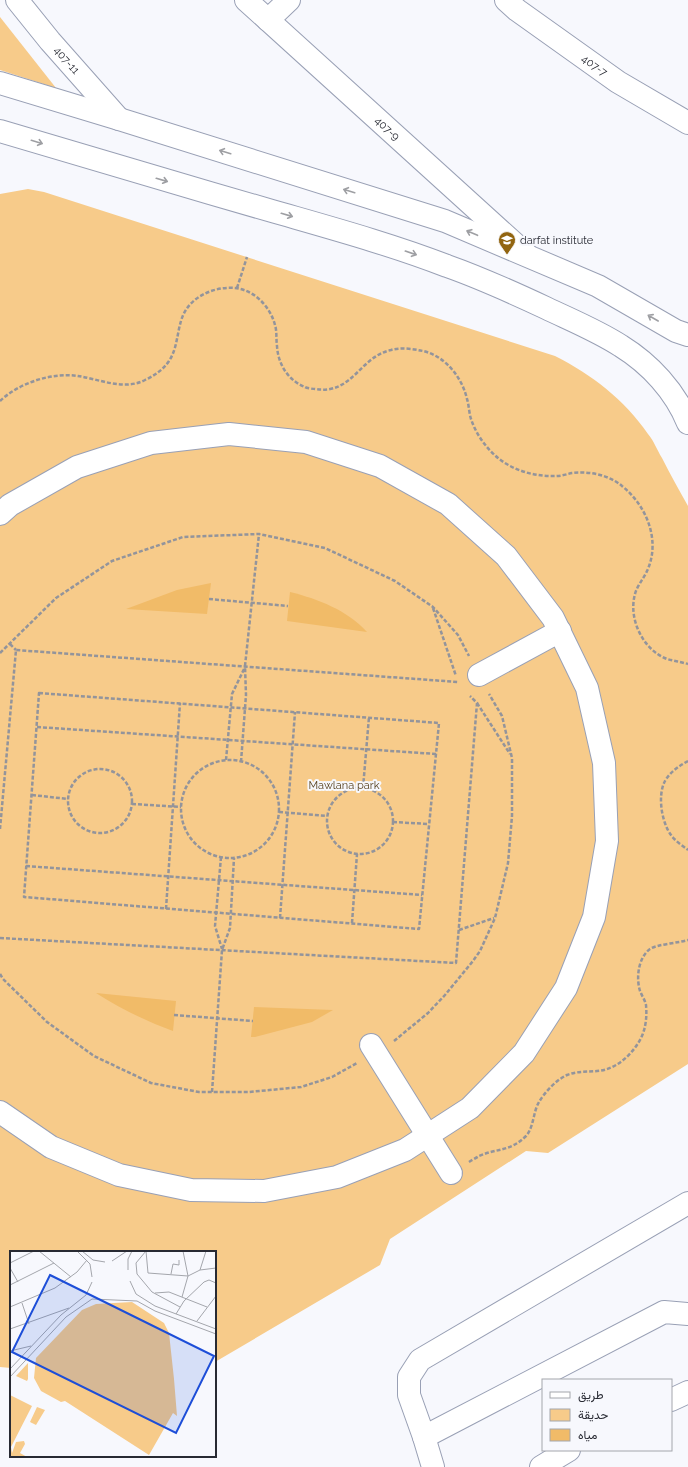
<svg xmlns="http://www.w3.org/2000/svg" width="688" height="1467" font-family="Raleway,Vazirmatn,sans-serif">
	<rect width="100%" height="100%" fill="#f7f8fd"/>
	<!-- green -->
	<g fill="#f7cb8a">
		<polygon points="0,17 56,88 0,70"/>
		<path d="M 28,189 L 44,192 L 555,356 C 592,375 624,399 648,434 C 654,441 657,450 662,458 C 670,474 679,490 688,506 L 688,1064 L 548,1153 L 526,1151 L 390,1239 L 380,1265 L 215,1362 L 215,1252 L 11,1252 L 11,1368 L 0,1367 L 0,194 Z"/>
	</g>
	<!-- water -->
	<g fill="#f1bb68">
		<polygon points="211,583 207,614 126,609 177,590"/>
		<path d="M 290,592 C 318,599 347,610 367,632 L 287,621 Z"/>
		<path d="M 96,993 L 176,1001 L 173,1031 C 146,1021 121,1009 96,993 Z"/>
		<polygon points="254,1007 333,1010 312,1022 255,1037 251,1037"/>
	</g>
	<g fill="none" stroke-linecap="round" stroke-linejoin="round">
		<!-- minor casing -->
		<g stroke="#99a0b5" stroke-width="24">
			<g id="minor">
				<path id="s1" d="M 17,0 L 50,41 L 119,119"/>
				<path id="s2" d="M 246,0 L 526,254"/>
				<path id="s3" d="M 506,0 L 517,10 L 618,82 L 688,123"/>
				<polyline points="268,20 289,0"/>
				<polyline points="0,514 10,505 77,467 151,443 229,434 306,442 380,466 448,504 506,556 553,618 587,688 604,763 607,841 594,917 566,988 524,1053 470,1108 405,1150 337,1177 264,1191 191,1190 119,1175 51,1147 0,1112"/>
				<polyline points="479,675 560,631"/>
				<polyline points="371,1045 451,1173"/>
				<polyline points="671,1400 688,1392"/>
				<polyline points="424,1437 664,1312 688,1314"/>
				<polyline points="433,1467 424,1437 409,1395 409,1377 420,1360 688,1203"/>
				<polyline points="541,1467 569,1450"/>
			</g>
		</g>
		<!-- major casing -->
		<g stroke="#99a0b5" stroke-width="24">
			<g id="major">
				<polyline points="0,83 119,119 445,221 598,286 676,331 688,335"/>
				<path d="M 0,131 C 90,158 181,185 272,211 C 331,228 390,244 447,266 C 481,278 514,293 546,308 C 571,320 598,331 621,346 C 650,364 675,391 688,423"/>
			</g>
		</g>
		<!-- path -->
		<g stroke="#93949b" stroke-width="2.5" stroke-dasharray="4 2" stroke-linecap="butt">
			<polyline points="237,288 247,257"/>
			<path d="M 0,401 C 19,383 52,372 78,376 C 99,379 124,391 145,380 C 155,375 163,370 169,361 C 177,349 177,334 181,321 C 187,298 213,286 235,288 C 254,290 270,306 275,325 C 277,331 276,339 277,346 C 278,363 287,380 305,387 C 306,388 313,389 315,389 C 353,395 359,357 391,350 C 401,347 413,349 423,351 C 445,356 462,377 467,399 C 469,405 469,413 471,419 C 476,434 486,448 498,458 C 514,471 536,477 557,476 C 562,476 567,474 572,473 C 590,471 609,475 622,486 C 647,506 661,541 647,571 C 644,578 637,586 635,594 C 628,619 643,650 667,659 C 674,661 681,662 688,664"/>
			<polyline points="209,599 288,606"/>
			<polyline points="433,608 456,676"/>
			<polyline points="10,644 16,650"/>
			<polyline points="0,653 56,598 112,561 183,537 259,534 325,548 395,581 433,607 458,635 469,656"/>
			<polygon points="39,693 439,723 419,929 24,897"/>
			<polyline points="477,703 510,754"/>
			<polyline points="37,727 436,754"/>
			<circle cx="230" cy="809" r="49"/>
			<polyline points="226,760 232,694 245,667"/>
			<path d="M 688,761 C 679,766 670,772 665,781 C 657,796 662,823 671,835 C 675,841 683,846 688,850"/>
			<polyline points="241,762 246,695 245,666 259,534"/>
			<circle cx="100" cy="801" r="32"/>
			<polyline points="363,788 369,717"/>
			<circle cx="360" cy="821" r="33"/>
			<polyline points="32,795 68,799"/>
			<polyline points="132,804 181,807"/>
			<polyline points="279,812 327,816"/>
			<polyline points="393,822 429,824"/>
			<polyline points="0,829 16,650 458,682"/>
			<polyline points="221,857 215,926 222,949"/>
			<polyline points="26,866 422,895"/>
			<polyline points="166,909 180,703"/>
			<polyline points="280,918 295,712"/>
			<polyline points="352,923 357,854"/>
			<polyline points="459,930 494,918"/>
			<polyline points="0,938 456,963 477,703 470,696"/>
			<polyline points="0,974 3,979 47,1022 94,1056 151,1083 199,1092 249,1092 301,1087 332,1077 357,1063"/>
			<polyline points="174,1015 253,1021"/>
			<polyline points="394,1041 428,1013 445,995 473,961 480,951 495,918 508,863 512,816 512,758 502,716 489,694"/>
			<polyline points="212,1092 222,950 230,928 234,858"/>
			<path d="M 469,1162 C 472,1160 476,1158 479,1156 C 497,1148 510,1152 526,1136 C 534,1127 533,1112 539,1102 C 545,1092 556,1080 567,1075 C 577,1071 587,1072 597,1071 C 616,1070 633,1054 641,1038 C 646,1028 647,1016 646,1005 C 645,1000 642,996 640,991 C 636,978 638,958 650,949 C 658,944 678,943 688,940"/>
		</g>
		<!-- minor -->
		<use href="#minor" stroke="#fff" stroke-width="22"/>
		<!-- major -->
		<use href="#major" stroke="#fff" stroke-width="22"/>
	</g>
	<!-- one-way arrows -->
	<defs><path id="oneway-shaft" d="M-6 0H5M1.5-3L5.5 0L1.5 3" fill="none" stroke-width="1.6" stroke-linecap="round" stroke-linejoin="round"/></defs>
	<g stroke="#9e9fa3">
		<use href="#oneway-shaft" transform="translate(37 142) rotate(17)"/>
		<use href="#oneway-shaft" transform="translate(225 152) rotate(-163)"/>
		<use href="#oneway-shaft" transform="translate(162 180) rotate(16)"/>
		<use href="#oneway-shaft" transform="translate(349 191) rotate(-163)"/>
		<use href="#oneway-shaft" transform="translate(287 215) rotate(16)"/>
		<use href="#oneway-shaft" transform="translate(472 233) rotate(-157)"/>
		<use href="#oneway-shaft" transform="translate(411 253) rotate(19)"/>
		<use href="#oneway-shaft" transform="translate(653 318) rotate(-150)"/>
	</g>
	<!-- icons -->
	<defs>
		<g id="university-pin" transform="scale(0.9)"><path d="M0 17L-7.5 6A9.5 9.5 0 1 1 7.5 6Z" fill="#926510" stroke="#f7f8fd"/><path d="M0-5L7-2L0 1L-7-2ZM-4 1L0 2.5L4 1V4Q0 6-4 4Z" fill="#fff"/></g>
	</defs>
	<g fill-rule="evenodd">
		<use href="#university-pin" x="507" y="240"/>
	</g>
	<g text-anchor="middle" stroke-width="4" stroke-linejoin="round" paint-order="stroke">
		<!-- street labels -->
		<g font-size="11" fill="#282a33" stroke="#f7f8fd">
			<text dy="4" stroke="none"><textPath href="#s1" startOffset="78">407-11</textPath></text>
			<text dy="4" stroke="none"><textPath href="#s3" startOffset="110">407-7</textPath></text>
			<text dy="4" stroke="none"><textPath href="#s2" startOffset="191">407-9</textPath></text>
		</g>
		<!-- poi labels -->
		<g font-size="11" fill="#282a33" stroke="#f7f8fd" text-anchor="start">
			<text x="520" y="244">darfat institute</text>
		</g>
		<!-- park labels -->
		<g font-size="11" fill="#563f1c" stroke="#f7f8fd">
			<text x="344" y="789">Mawlana park</text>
		</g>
	</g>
	<!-- overview -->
	<g transform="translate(10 1251)">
		<rect width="206" height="206" fill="#f7f8fd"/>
		<path d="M 122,51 L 154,72 L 159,82 L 164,128 L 167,165 L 163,162 L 139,204 L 55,150 L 51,151 L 31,140 L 24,127 L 26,107 L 72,59 L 86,53 ZM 18,112 L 18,128 L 17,130 L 6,125 ZM 0,144 L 22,155 L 1,196 L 2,202 L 6,191 L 14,190 L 15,193 L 10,202 L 17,206 L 0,206 ZM 27,156 L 35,159 L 26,174 L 20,171 Z" fill="#f7cb8a"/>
		<path fill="none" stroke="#a4a6ac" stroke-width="1" d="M 29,0 L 61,26M 67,0 L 80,13 L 82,26M 72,0 L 83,9 L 95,11M 136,0 L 126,12 L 127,23 L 142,41 L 170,56M 136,0 L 138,22 L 178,25M 102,10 L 117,0M 0,12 L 24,0M 0,17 L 8,31M 118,19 L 118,8 L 122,0M 190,19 L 196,0M 161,23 L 163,13 L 169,14 L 169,9M 178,25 L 190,19 L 206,17M 120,30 L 126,43 L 145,55 L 206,78M 0,34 L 44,12M 145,42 L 159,41 L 197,56M 172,46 L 178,25 L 173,0M 12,52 L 19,73M 0,56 L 45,37 L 67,21 L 77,9M 166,63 L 174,50 L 194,31 L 199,29 L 206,32M 187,70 L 206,45M 0,78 L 59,57M 0,100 L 21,95M 0,118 L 51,64 L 76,44 L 82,31M 0,126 L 56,66 L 82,48 L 127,50 L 145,60 L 206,83"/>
		<path fill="#1d4ed8" fill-opacity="0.15" stroke="#1d4ed8" stroke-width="2" d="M 40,24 L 204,105 L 166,182 L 2,101 Z"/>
		<rect width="206" height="206" fill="none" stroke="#282a33" stroke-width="2"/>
	</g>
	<!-- legend -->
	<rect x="542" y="1379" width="130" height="72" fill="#f7f8fd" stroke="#a4a6ac"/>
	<rect x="550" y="1392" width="20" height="6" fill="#ffffff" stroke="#a4a6ac"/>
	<text x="578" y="1399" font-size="12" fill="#282a33">طريق</text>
	<rect x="550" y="1409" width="20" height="12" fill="#f7cb8a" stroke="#a4a6ac"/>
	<text x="578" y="1419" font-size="12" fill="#282a33">حديقة</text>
	<rect x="550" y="1429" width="20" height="12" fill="#f1bb68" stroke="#a4a6ac"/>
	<text x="578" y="1439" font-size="12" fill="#282a33">مياه</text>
</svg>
